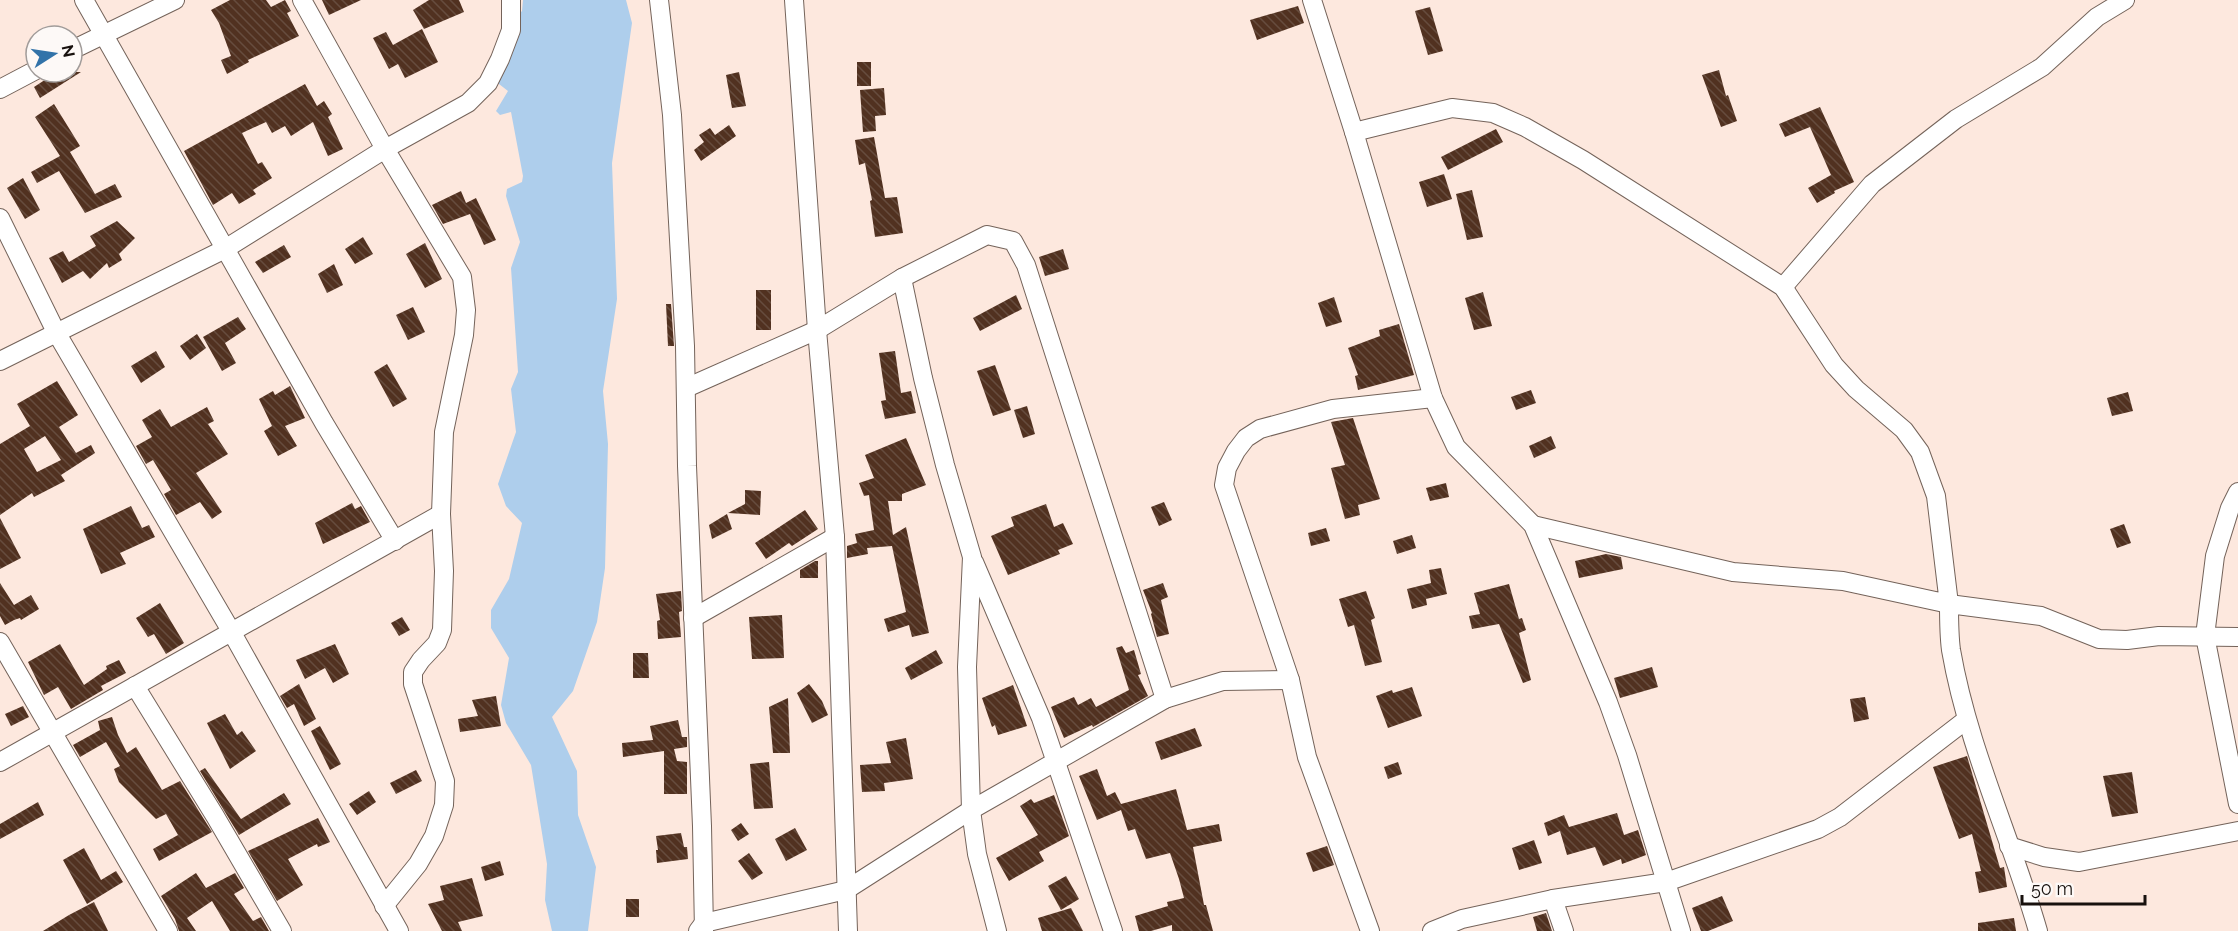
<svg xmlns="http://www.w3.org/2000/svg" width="2238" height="931" font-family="Raleway,sans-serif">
	<defs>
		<pattern id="building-back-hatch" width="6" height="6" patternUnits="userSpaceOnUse" patternTransform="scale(1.5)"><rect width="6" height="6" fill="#513120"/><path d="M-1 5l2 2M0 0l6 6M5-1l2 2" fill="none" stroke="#664c3e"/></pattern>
	</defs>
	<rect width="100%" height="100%" fill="#fde8de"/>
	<!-- water -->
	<polygon fill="#aeceec" points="523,0 626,0 632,23 612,163 617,299 603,391 608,444 605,568 597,622 573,691 552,717 577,771 578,815 596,867 588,931 552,931 545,900 547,864 531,765 506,723 501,705 509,658 491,628 491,610 509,579 522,523 506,506 498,484 516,432 511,389 518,372 511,268 520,242 506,196 507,189 522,182 523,176 511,112 500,115 496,111 508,91 499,84 498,66 507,52 499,36 522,11"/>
	<!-- building -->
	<g fill="url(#building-back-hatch)" fill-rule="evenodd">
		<polygon points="230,0 266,0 271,7 285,0 291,11 287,13 299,36 248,60 249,62 227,74 221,60 231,56 219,23 211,10"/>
		<polygon points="322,0 361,0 329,15"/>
		<polygon points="429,0 459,0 464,12 424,29 413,10"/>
		<polygon points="1298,6 1304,23 1257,40 1250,20"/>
		<polygon points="1430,7 1443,51 1428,55 1415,11"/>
		<polygon points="422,29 438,62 405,78 398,64 389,69 373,38 386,32 393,45"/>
		<rect x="857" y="62" width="14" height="24"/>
		<polygon points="1719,70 1726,96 1728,95 1737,121 1721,127 1702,75"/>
		<polygon points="57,72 81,72 40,98 34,87"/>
		<polygon points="739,72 746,106 732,108 726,75"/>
		<polygon points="305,84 317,106 324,101 332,114 328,117 343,149 328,156 313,122 291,136 285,126 272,133 266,122 242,133 258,164 262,162 272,178 253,190 256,194 239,204 232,193 213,205 184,151"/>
		<polygon points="884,88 886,115 875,116 876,131 863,132 860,90"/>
		<polygon points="54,104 80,146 70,152 95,194 115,184 122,197 85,213 59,171 37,183 31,172 60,156 35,117"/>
		<polygon points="1820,107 1854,182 1834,191 1835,193 1817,203 1808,188 1831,175 1810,127 1785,137 1779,124"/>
		<polygon points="729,125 736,136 701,161 694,150 704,142 699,135 710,128 715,135"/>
		<polygon points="1496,129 1503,142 1448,170 1441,157"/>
		<polygon points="874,137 885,198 897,197 903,233 875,237 870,201 872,200 865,163 859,165 855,140"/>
		<polygon points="1444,174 1452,199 1427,207 1419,182"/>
		<polygon points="23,178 40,210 25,219 7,188"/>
		<polygon points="1472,190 1483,237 1467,240 1456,194"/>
		<polygon points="461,191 466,203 476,198 496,240 484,245 470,214 443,224 432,205"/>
		<polygon points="117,221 135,238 119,254 122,260 109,268 107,263 90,279 83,271 62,283 49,258 63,251 69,262 96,246 90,236"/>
		<polygon points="363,237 373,254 355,264 345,249"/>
		<polygon points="425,243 442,279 425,288 406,254"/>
		<polygon points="284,245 291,257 263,273 255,262"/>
		<polygon points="1063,249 1069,269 1045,276 1039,257"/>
		<polygon points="334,264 343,285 327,293 318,274"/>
		<rect x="756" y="290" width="15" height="40"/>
		<polygon points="1483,292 1492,326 1474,330 1465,298"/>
		<polygon points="1016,295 1022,309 980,331 973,318"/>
		<polygon points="1334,297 1342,322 1326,327 1318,303"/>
		<polygon points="666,304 671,304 674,346 668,346"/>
		<polygon points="413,307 425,332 408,340 396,315"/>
		<polygon points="238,317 246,329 225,343 236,363 222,371 203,337"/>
		<polygon points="1399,324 1414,375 1358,390 1355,376 1358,375 1348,348 1380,336 1379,330"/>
		<polygon points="197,334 206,348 190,360 180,346"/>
		<polygon points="156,351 165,367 141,383 131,366"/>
		<polygon points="895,351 901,393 911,391 916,413 885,419 881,401 886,400 879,353"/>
		<polygon points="387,364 407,399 393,407 374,372"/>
		<polygon points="995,365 1011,410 993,416 977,371"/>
		<path d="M 57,381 L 78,415 L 59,427 L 76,453 L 91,445 L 95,453 L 61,475 L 65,481 L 34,497 L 32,493 L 0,515 L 0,444 L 30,426 L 17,404 ZM 45,436 L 61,460 L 37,472 L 24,449 Z"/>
		<polygon points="290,386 305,418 285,426 297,446 278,456 264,431 272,426 259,399 273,391 275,395"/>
		<polygon points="1531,390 1536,403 1516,410 1511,397"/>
		<polygon points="2128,392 2133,411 2112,416 2107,398"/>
		<polygon points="1027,406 1035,434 1023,438 1014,410"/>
		<polygon points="207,407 214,421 208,424 228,454 196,473 222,512 212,519 200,502 176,515 164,494 171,490 153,460 146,464 136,446 152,437 142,420 160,409 171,427"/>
		<polygon points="1353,418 1380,499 1358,505 1360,515 1345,519 1331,468 1345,465 1331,422"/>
		<polygon points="1551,436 1556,448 1534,458 1529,446"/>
		<polygon points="906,438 926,485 902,494 902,501 888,501 893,535 906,527 929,633 912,637 909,625 888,632 884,619 906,612 892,546 867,548 868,554 847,558 847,546 857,543 855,534 874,530 869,495 864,496 859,483 874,478 865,455"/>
		<polygon points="1446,483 1449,497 1430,501 1426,488"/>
		<polygon points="745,490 761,491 760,515 728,513 745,504"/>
		<polygon points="1164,502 1172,520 1159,526 1151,507"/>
		<polygon points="352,503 355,509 361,506 370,522 323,544 315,523"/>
		<polygon points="1046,504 1054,527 1063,523 1073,544 1058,550 1060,554 1008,575 991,536 1014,526 1011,517"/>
		<polygon points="131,506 142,528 149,525 155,537 120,553 126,564 101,574 83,529"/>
		<polygon points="805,510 818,529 792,546 789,543 766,559 755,543"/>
		<polygon points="727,514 732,529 712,539 709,525"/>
		<polygon points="0,518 21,558 0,569"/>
		<polygon points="2124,524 2131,543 2117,548 2110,529"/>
		<polygon points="1326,528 1330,541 1311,546 1308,533"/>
		<polygon points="1412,535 1416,548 1397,554 1393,541"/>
		<polygon points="1606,554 1621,557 1623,569 1579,578 1575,561"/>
		<polygon points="815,561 818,561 818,578 800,578 800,570"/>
		<polygon points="1441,568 1447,594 1426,599 1427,605 1412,609 1407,589 1431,583 1429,570"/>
		<polygon points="0,583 14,605 31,595 39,609 21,620 20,618 14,620 5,625 0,616"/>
		<polygon points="1163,583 1168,597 1161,600 1169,634 1157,637 1151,614 1152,613 1143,590"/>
		<polygon points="1509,584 1519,619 1522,618 1526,630 1519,633 1531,680 1523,683 1499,624 1472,629 1469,616 1480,614 1474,593"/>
		<polygon points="681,591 682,611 679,612 681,637 658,639 657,621 660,620 656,594"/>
		<polygon points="1366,591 1375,618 1371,620 1382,662 1365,666 1354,625 1348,627 1339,599"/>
		<polygon points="160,603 184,643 166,654 154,634 148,637 136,618"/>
		<polygon points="782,615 784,658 752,659 749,617"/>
		<polygon points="402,617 410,630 399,636 391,623"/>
		<polygon points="60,644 84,685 107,669 106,666 119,660 126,673 101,686 103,690 71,709 58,687 44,695 28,662"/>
		<polygon points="335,644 349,674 333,683 325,668 305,679 296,660"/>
		<polygon points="1122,646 1126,653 1134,650 1141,674 1138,675 1148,696 1093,727 1092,725 1064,738 1051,707 1074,697 1078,705 1091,698 1096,707 1129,690 1116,648"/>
		<polygon points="936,650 943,663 911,680 905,668"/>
		<polygon points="633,653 648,653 649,678 633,678"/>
		<polygon points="1652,667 1658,687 1620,698 1614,678"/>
		<polygon points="299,684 316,719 304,726 294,704 287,708 280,696"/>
		<polygon points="809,684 822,701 828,715 812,723 797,693"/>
		<polygon points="1013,685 1027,726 998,735 995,725 992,727 982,698"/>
		<polygon points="1412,687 1422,716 1388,728 1376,696 1392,690 1393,693"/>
		<polygon points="496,696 501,726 460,732 458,719 478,716 472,700"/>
		<polygon points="1865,697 1869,719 1854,722 1850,699"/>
		<polygon points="788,698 790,753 773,753 769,707"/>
		<polygon points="23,706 29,717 11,726 5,714"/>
		<polygon points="225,714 237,735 242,731 256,751 230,769 207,723"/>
		<polygon points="112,717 118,735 127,753 136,747 162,790 180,781 212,832 159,861 153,849 178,835 166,814 156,819 119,782 114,769 120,766 106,742 80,757 73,745 100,730 98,721"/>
		<polygon points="678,720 682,737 687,737 687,747 674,749 677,761 687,762 687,794 664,794 664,751 623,757 622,743 653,740 650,726"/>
		<polygon points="320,726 341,764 330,770 311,731"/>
		<polygon points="1195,728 1202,746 1161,760 1155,742"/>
		<polygon points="906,738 913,779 884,783 885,791 862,792 860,765 891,763 886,742"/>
		<polygon points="1967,756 2000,868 2004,867 2007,887 1979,893 1975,872 1981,871 1972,834 1959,839 1933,767"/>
		<polygon points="769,762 773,808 754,809 750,764"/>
		<polygon points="1398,762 1402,774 1388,779 1384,767"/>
		<polygon points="205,768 241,819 284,793 291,804 239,835 200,771"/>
		<polygon points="1097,769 1107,796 1115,792 1121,804 1176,789 1187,830 1219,824 1222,841 1193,847 1204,905 1206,905 1213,931 1172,931 1172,925 1151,931 1139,931 1135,916 1168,906 1167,902 1184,898 1179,879 1170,853 1146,859 1135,829 1128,831 1121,810 1097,820 1079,776"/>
		<polygon points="416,770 422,781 396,794 390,783"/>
		<polygon points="2132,772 2138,813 2112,817 2103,776"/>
		<polygon points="369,791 376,802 357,815 349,804"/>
		<polygon points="1054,795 1069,836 1039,852 1044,861 1009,881 996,858 1038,835 1020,806 1031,799 1034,803"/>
		<polygon points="38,802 44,815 0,839 0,824"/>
		<polygon points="1617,813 1624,835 1638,830 1646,855 1622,864 1621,859 1603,866 1595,847 1567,855 1560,831 1548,836 1544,823 1564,815 1569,827"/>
		<polygon points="318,818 330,842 318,847 317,844 288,859 303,885 277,901 248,851"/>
		<polygon points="741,823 749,834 738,841 731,830"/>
		<polygon points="795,828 807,850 786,861 775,839"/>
		<polygon points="681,833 684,847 687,847 688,859 657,863 656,850 658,850 656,836"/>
		<polygon points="1534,840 1542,863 1519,870 1512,848"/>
		<polygon points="1327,846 1334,865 1313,872 1306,853"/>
		<polygon points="84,848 101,880 116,871 123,882 87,904 63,860"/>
		<polygon points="749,853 763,873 752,880 738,861"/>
		<polygon points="500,861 504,875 485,881 481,867"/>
		<polygon points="196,873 206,888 235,873 244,888 234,894 253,921 261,917 269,931 230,931 212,901 187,918 196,931 179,931 175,919 161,896"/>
		<polygon points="1066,876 1079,899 1061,910 1048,886"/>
		<polygon points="472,878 483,916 458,922 462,931 442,931 428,904 444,900 440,886"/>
		<polygon points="1722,896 1733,921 1708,931 1701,931 1692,908"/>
		<rect x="626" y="899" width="13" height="18"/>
		<polygon points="94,902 108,931 43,931 69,915"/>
		<polygon points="1071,908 1083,931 1042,931 1038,918"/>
		<polygon points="1546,913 1552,931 1537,931 1533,917"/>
		<polygon points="2014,918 2016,931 1978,931 1978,923"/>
	</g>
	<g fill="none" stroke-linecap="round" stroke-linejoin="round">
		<!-- minor casing -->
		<g stroke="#74635a" stroke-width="20">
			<g id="minor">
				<polyline points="84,0 324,423 395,541"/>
				<polyline points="302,0 385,149 462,277 466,310 464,335 444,432 441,514 444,571 442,630 437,643 421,660 413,672 413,684 445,781 444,805 434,836 418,864 384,906"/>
				<polyline points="659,0 672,115 685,346 687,466 702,826 704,931"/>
				<polyline points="794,0 817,330 835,537 848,931"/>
				<polyline points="1312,0 1354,132 1433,398 1456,447 1533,525 1608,702 1627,755 1681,931"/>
				<polyline points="72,50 175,0"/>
				<polyline points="0,89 36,70"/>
				<polyline points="1354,132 1452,108 1493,113 1525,127 1583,160 1783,287 1834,365 1856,389 1904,430 1920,452 1936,496 1949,604 1843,581 1733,572 1533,525"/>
				<polyline points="0,218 56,332 231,631 399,931"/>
				<polyline points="902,278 987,235 1013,241 1026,265 1165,699"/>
				<polyline points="1783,287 1872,184 1956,119 2042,67 2097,17 2125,0"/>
				<polyline points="0,361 225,249 385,149 468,103 488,83 500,59 511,30 511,0"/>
				<polyline points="686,388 817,330 902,278 923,378 945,465 972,557 967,667 971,810 977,854 997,931"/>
				<polyline points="2238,492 2230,508 2215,556 2205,636 2238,804"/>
				<polyline points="974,562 1041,718 1113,931"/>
				<polyline points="693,618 835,537"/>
				<polyline points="0,642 168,931"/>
				<polyline points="135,686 215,816 282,931"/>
				<polyline points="0,762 441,514"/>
				<polyline points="2009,846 2044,857 2079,862 2238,831"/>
				<polyline points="1553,899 1666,882 1818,829 1840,817 1966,720"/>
				<polyline points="698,931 704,923 846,890 971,810 1165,699 1223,681 1290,680"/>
				<polyline points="1370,931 1307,757 1290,680 1224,485 1227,468 1236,451 1246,438 1260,429 1333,409 1433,398"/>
				<polyline points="1432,931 1462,919 1553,899 1564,931"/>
				<path d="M 2038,931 C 2011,837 1968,748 1951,650 C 1949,635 1949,620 1949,604 L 2041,616 L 2099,639 L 2127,640 L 2159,636 L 2238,637"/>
			</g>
		</g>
		<!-- minor -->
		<use href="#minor" stroke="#fff" stroke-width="18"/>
	</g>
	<!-- north arrow -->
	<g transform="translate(54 54) rotate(78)"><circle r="28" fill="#fdf9f7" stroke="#a19c9a" stroke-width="1.5"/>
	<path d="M0-4.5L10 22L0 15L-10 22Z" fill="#3273a9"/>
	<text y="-9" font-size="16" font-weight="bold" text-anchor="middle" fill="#18110e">N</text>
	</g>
	<!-- scale -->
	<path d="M2022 895v9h123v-9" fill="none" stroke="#18110e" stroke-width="3"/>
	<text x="2031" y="895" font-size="18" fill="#18110e" stroke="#fdf9f7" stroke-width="4.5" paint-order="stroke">50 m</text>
</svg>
